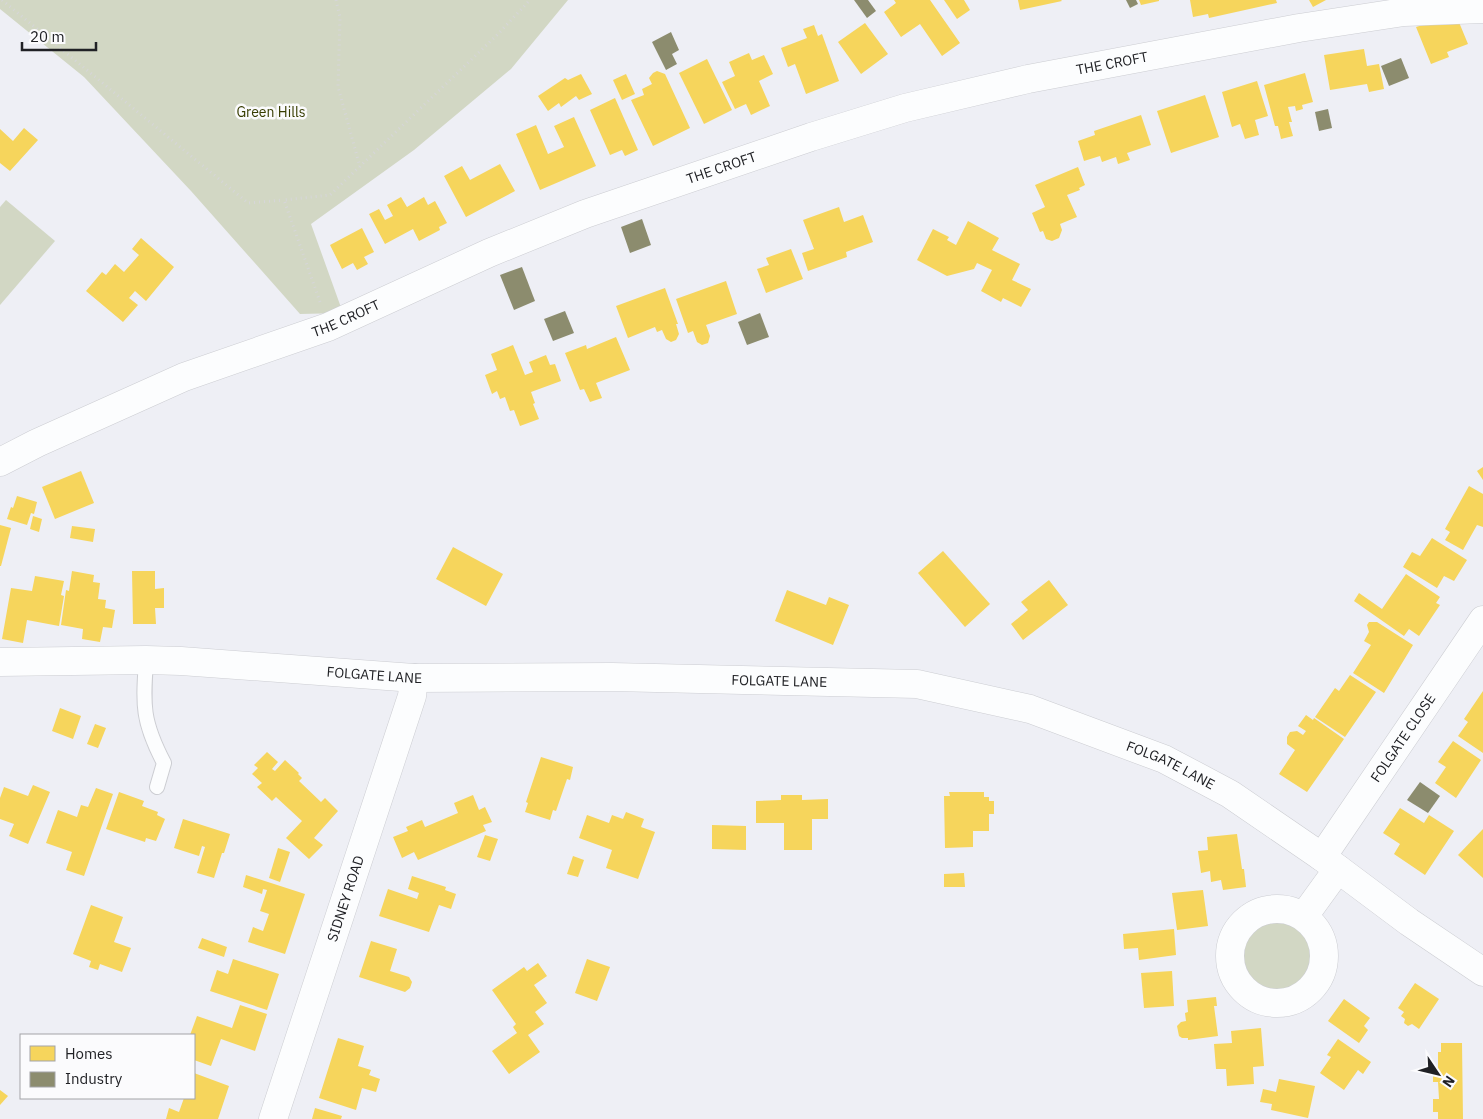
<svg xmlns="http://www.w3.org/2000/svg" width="1483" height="1119" font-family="'IBM Plex Sans',sans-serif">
	<rect width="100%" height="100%" fill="#eeeff5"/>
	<!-- green -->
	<g fill="#d2d7c4">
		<polygon points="0,0 568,0 511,69 414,150 311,224 343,313 300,314 191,191 84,77 0,9"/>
		<polygon points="6,200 55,241 0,305 0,207"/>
		<circle cx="1278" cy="956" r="38"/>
	</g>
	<!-- homes -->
	<g fill="#f6d55c">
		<polygon points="894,0 930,0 960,43 942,56 920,24 901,37 884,12 896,3"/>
		<polygon points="944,0 964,0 970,10 957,19"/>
		<polygon points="1018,0 1061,0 1062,1 1020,10"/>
		<polygon points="1139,0 1159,0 1159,1 1141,5"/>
		<polygon points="1190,0 1276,0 1277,3 1209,18 1208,14 1193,17"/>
		<polygon points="1309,0 1326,0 1313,7"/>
		<polygon points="1456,15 1468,44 1447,52 1449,57 1431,64 1416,27"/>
		<polygon points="865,23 888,54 861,74 838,42"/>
		<polygon points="814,25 818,36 822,34 839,81 806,94 795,64 788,67 781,48 807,38 803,29"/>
		<polygon points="1364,49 1367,66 1379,64 1384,89 1369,92 1367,84 1330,90 1324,55"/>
		<polygon points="749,53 752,60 764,55 773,74 759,81 770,106 751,115 746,104 735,109 722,82 735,76 729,62"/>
		<polygon points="707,59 732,110 704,124 679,73"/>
		<polygon points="657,71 665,74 690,128 653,146 631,100 644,95 642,89 652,84 649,78 653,73"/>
		<polygon points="1305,73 1313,102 1302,105 1303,109 1296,111 1295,106 1288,107 1292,122 1289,122 1293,136 1281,139 1278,126 1275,126 1264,85"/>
		<polygon points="581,74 592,94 579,100 576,96 561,107 559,103 548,111 538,96 565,78 568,80"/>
		<polygon points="626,74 635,94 622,100 613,80"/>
		<polygon points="1257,81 1268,116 1255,120 1259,135 1245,139 1240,124 1232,127 1222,92"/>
		<polygon points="1205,95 1219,137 1171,153 1157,111"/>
		<polygon points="615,98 638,150 625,156 622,150 610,155 590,110"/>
		<polygon points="1141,115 1151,145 1127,153 1130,160 1118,164 1116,157 1102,162 1100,156 1084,161 1078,141 1095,135 1094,131"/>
		<polygon points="574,117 596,166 540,190 516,134 536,125 548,154 564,147 554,126"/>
		<polygon points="24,128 38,140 10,171 0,163 0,129 13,141"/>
		<polygon points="500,164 515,191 466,217 444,176 462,166 470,180"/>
		<polygon points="1078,167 1085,185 1079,188 1080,190 1067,195 1077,217 1060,224 1062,230 1059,238 1052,241 1046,239 1043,231 1040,232 1032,213 1045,207 1035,185"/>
		<polygon points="401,197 407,207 424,197 428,205 435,201 447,223 439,227 440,230 419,241 413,229 385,244 369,214 379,209 385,220 393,216 387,205"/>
		<polygon points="839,207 844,222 863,215 873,242 846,252 847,257 808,271 802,253 814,249 803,220"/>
		<polygon points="968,221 999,238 992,250 1020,264 1012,280 1031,289 1021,307 1003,298 1001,302 981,291 992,270 977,263 974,269 947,276 917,260 933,229 949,237 947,240 956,245"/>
		<polygon points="362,228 374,252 364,257 368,264 357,270 353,263 342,269 330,245"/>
		<polygon points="141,238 174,267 146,301 135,291 129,298 138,305 123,322 86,291 102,272 106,275 115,264 124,272 139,255 132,249"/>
		<polygon points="791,249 803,279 766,293 757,269 769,265 766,258"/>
		<polygon points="726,281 737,314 706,325 710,336 708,343 702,345 697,342 693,331 688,333 676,299"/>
		<polygon points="665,288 678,324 676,324 679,334 676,340 671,342 666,339 662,330 657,332 655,327 628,338 616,306"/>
		<polygon points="616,337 630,370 596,383 602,398 590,402 584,389 580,390 565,353 586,345 587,349"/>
		<polygon points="513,345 525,375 533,372 529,362 546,355 550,365 555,364 561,381 531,392 535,403 533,404 539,419 520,426 514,410 510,411 505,397 500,399 497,391 492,394 485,375 497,370 491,354"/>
		<polygon points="1483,467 1483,480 1477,471"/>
		<polygon points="81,471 94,503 55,519 42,487"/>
		<polygon points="1469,486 1483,494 1483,527 1477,525 1463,550 1445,540 1450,532 1445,529"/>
		<polygon points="17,496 37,502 34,514 31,513 27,525 7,519 11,507 13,508"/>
		<polygon points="33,516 42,519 39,532 30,529"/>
		<polygon points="0,525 11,528 1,566 0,566"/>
		<polygon points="72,526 95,529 93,542 70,538"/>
		<polygon points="1432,538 1467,560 1454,581 1444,576 1437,588 1403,567 1412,552 1420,556"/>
		<polygon points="453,547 503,574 486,606 436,579"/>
		<polygon points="943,551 990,604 965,627 918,573"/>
		<polygon points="72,571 94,575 93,582 100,583 98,599 106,600 105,608 115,610 112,628 103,627 100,642 82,639 83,629 61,625 66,590 69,591"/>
		<polygon points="132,571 155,571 155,589 164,588 164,608 155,608 156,624 133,624"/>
		<polygon points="1406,574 1440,597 1436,603 1440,605 1419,636 1409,629 1404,636 1354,601 1359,593 1382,609"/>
		<polygon points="35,576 64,581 61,595 64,596 59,626 27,620 23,643 2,639 11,588 32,591"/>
		<polygon points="1049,580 1068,605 1023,640 1011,624 1028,610 1021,602"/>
		<polygon points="787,590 826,605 829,597 849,605 833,645 775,621"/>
		<polygon points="1369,622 1377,622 1413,645 1384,693 1353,673 1371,645 1364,641 1369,632 1367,625"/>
		<polygon points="1350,675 1376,692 1345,737 1315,717 1335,688 1339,691"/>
		<polygon points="1483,691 1483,753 1458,736 1468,722 1464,719"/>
		<polygon points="60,708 81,716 73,739 52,731"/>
		<polygon points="1306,715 1313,720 1314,718 1344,739 1307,792 1279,774 1295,750 1287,744 1287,737 1290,732 1297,731 1303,735 1306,731 1298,726"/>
		<polygon points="95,724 106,728 98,748 87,744"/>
		<polygon points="1453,741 1481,760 1456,798 1435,783 1446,767 1438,762"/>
		<polygon points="267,752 278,762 272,769 275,771 285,760 299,773 298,774 302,778 299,781 321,802 325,798 338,811 314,838 323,845 309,859 286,838 302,821 276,797 272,801 257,787 262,783 252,774 258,768 254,765"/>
		<polygon points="541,757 573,767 570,780 567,779 556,811 553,810 550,820 525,812 528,803 526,802"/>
		<polygon points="33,785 50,792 28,844 9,836 14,824 0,819 0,798 4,787 28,796"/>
		<polygon points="96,788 113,794 84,876 66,870 72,852 46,843 58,810 77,817 81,805 88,807"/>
		<polygon points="119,792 144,801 142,806 158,812 157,815 165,819 156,841 146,838 145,842 106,829"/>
		<polygon points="949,792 984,792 984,797 989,797 989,801 994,801 994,814 989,814 989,831 973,831 973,847 945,848 944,796 950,796"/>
		<polygon points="473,795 479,810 485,807 492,822 483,825 486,831 418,860 414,852 402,858 393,837 408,831 406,827 422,820 425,827 458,813 454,803"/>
		<polygon points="781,795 802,795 802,800 828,799 828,819 812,819 812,850 784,850 784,823 756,823 756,801 781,800"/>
		<polygon points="1400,808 1424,823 1429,815 1454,831 1425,875 1394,854 1400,844 1383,833"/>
		<polygon points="626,812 644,819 641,827 655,832 638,879 606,868 612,850 579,838 587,815 609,823 612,815 623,819"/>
		<polygon points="183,819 230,834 224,853 222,853 214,878 197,873 205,847 202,846 199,856 174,848"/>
		<polygon points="712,825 746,826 746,850 712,849"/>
		<polygon points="1483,829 1483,878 1458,855"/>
		<polygon points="1237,834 1242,869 1244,869 1246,887 1223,890 1221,880 1211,882 1210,871 1201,873 1198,851 1208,850 1207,837"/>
		<polygon points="485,835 498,839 490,861 477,857"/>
		<polygon points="278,848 290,852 280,882 269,878"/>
		<polygon points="573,856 584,860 578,877 567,874"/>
		<polygon points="964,873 965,887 944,887 944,874"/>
		<polygon points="246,875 305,894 285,954 248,942 253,927 263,931 269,914 260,911 267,890 263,889 262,894 243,887"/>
		<polygon points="412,876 446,887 445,890 456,894 451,909 439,905 429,932 379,916 388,889 417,899 419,893 408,889"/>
		<polygon points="1203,890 1208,926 1177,930 1172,893"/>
		<polygon points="91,905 123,917 114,942 131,948 122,972 100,964 98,970 89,967 91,961 73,954"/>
		<polygon points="1174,929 1176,955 1139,960 1138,948 1124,949 1123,934"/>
		<polygon points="202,938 227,947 224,957 198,948"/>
		<polygon points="371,941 397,949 390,971 409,977 412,982 410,988 405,992 359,977"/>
		<polygon points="233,959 279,974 267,1010 210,991 217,970 228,974"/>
		<polygon points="587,959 610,967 597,1001 575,993"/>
		<polygon points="538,963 547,976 534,985 547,1003 535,1012 544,1024 528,1035 540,1052 509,1074 492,1051 517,1033 513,1027 516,1024 492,990 524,967 527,971"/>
		<polygon points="1172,971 1174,1006 1144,1008 1141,973"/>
		<polygon points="1415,983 1439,999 1419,1029 1412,1024 1408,1026 1404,1023 1405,1019 1401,1016 1404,1012 1398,1008"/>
		<polygon points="1216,997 1217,1006 1214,1006 1218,1036 1188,1040 1188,1038 1182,1038 1179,1036 1177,1026 1181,1022 1186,1021 1185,1013 1188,1012 1187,1000"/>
		<polygon points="1344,999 1370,1018 1364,1026 1368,1030 1359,1043 1328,1021"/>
		<polygon points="240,1005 267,1014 255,1051 221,1039 211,1066 194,1060 194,1035 190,1035 197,1016 232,1028"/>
		<polygon points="1261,1028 1264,1066 1253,1067 1254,1084 1227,1086 1226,1069 1216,1069 1214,1044 1232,1043 1231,1031"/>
		<polygon points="338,1038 364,1046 358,1066 371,1070 369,1075 380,1079 376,1092 362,1088 356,1110 319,1098"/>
		<polygon points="1338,1039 1371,1062 1363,1074 1358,1070 1344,1090 1320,1073 1331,1057 1327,1055"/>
		<polygon points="1441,1043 1462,1043 1463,1119 1438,1119 1438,1112 1433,1112 1433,1099 1439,1099 1438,1082 1433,1082 1433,1069 1438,1069 1438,1052 1441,1052"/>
		<polygon points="194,1073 229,1086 218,1119 166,1119 169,1108 179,1112 184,1098 194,1098"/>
		<polygon points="1279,1079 1315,1086 1308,1118 1271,1110 1272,1104 1260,1102 1263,1089 1276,1092"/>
		<polygon points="0,1090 8,1096 0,1105"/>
		<polygon points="315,1108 342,1116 341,1119 312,1119"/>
	</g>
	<!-- industry -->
	<g fill="#8c8c6e">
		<polygon points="854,0 868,0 876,11 867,18"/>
		<polygon points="1126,0 1136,0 1138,4 1130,8"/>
		<polygon points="671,32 679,50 672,54 677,64 666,70 652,42"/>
		<polygon points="1401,58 1409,78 1389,86 1381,66"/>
		<polygon points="1328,109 1332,128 1319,131 1315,112"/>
		<polygon points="642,219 651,245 630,253 621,227"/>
		<polygon points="522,267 535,301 514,310 500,275"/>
		<polygon points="565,311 574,333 553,341 544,319"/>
		<polygon points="760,313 769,337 747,345 738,322"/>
		<polygon points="1420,782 1440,796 1428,813 1407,800"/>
	</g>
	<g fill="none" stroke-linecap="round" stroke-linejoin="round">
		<!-- service casing -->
		<g stroke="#cccdd2" stroke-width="16">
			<path id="service" d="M 146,660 C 143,706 142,721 164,763 L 157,787"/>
		</g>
		<!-- minor casing -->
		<g stroke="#cccdd2" stroke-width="29">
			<g id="minor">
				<path id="s1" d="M 0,462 L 37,443 L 184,377 L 328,327 L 489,253 L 585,214 L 811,137 L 905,108 L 1028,79 L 1299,28 L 1404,12 L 1483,9"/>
				<path id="s2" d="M 0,662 L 146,660 L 181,661 L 414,678 L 612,677 L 917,684 L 1030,709 L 1164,759 L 1230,794 L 1322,857 L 1409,922 L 1483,972"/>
				<path id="s3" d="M 1322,857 L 1483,620"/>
				<circle cx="1277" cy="956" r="47"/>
				<polyline points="1304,916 1338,869"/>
				<path id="s4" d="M 273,1119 L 412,696 L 414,678"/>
			</g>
		</g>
		<!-- path -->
		<g stroke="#d6d6d8" stroke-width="3" stroke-dasharray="1 4" stroke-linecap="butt">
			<polyline points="2,0 248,203 284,200"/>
			<polyline points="336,0 340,17 338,87 360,167"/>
			<polyline points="320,302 284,200 330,195 497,35 530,0"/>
		</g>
		<!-- service -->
		<use href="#service" stroke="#fcfdfe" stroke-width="14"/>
		<!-- minor -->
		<use href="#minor" stroke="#fcfdfe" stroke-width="28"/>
	</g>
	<g text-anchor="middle" stroke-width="5" stroke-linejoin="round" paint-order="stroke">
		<!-- street labels -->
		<g font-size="14" fill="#202125" stroke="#fbfbfd">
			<text dy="5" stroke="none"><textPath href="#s1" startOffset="1185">THE CROFT</textPath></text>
			<text dy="5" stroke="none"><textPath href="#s1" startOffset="780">THE CROFT</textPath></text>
			<text dy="5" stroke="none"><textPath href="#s1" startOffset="375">THE CROFT</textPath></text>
			<text dy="5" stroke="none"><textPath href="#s2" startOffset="375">FOLGATE LANE</textPath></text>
			<text dy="5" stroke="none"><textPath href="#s2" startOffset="780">FOLGATE LANE</textPath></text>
			<text dy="5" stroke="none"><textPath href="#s3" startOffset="144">FOLGATE CLOSE</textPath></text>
			<text dy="5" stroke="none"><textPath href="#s2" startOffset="1185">FOLGATE LANE</textPath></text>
			<text dy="5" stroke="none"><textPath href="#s4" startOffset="232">SIDNEY ROAD</textPath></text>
		</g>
		<!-- park labels -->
		<g font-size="14" fill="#373d00" stroke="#fbfbfd">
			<text x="271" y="117">Green Hills</text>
		</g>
	</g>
	<!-- legend -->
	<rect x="20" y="1034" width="175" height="65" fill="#fbfbfd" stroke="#a3a4a7"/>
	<rect x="30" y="1046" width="25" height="15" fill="#f6d55c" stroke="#a3a4a7"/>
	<text x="65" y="1059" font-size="15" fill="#202125">Homes</text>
	<rect x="30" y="1072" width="25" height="15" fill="#8c8c6e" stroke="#a3a4a7"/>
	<text x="65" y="1084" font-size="15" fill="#202125">Industry</text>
	<!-- north arrow -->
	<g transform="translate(1438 1074) rotate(125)" stroke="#fbfbfd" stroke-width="4" paint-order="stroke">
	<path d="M0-4L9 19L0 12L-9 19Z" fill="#202125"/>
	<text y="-8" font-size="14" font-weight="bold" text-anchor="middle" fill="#202125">N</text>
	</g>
	<!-- scale -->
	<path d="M22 42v8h74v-8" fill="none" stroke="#202125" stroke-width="2.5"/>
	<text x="30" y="42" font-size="15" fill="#202125" stroke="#fbfbfd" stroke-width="4" paint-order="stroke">20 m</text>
</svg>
